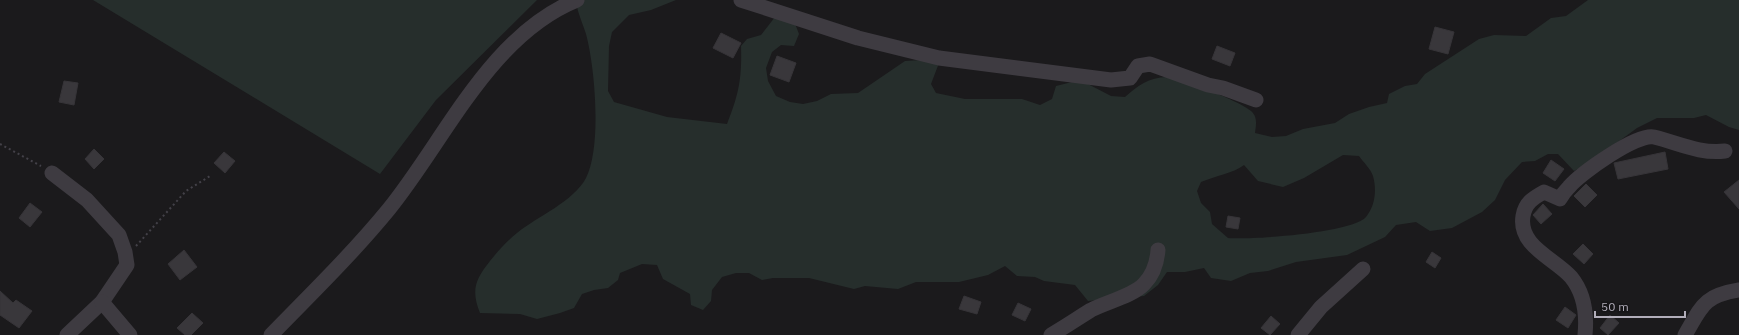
<svg xmlns="http://www.w3.org/2000/svg" width="1739" height="335" font-family="'IBM Plex Sans',sans-serif">
	<rect width="100%" height="100%" fill="#1b1a1c"/>
	<!-- green -->
	<g fill="#262e2c" fill-rule="evenodd">
		<polygon points="93,0 537,0 436,100 380,174"/>
		<path d="M 584,0 L 676,0 L 651,10 L 629,15 L 612,32 L 609,46 L 608,91 L 614,102 L 667,117 L 727,124 C 739,94 742,78 741,46 L 747,39 L 761,35 L 775,17 L 794,21 L 799,34 L 794,46 L 781,45 L 772,52 L 766,68 L 768,81 L 776,96 L 790,102 L 803,104 L 817,101 L 831,94 L 858,93 L 905,61 L 922,60 L 939,63 L 931,84 L 936,93 L 965,99 L 1022,99 L 1040,105 L 1052,99 L 1056,86 L 1072,82 L 1086,83 L 1111,96 L 1125,97 C 1137,86 1151,76 1169,77 C 1182,78 1241,102 1251,111 C 1258,117 1256,125 1255,133 L 1272,137 L 1286,136 L 1303,129 L 1335,123 L 1349,114 L 1369,107 L 1387,103 L 1389,94 L 1405,86 L 1417,84 L 1425,74 L 1479,39 L 1494,35 L 1526,36 L 1551,18 L 1566,16 L 1588,0 L 1739,0 L 1739,130 L 1729,127 L 1706,115 L 1694,118 L 1657,118 L 1637,128 L 1592,161 L 1574,171 L 1558,154 L 1548,154 L 1535,161 L 1522,162 L 1505,180 L 1495,200 L 1482,212 L 1452,228 L 1430,231 L 1416,222 L 1396,225 L 1385,237 L 1347,255 L 1296,262 L 1268,271 L 1250,273 L 1231,281 L 1211,278 L 1204,268 L 1185,272 L 1167,272 L 1158,285 L 1144,296 L 1088,301 L 1075,285 L 1044,281 L 1035,277 L 1017,276 L 1005,266 L 988,275 L 959,282 L 916,282 L 898,289 L 865,286 L 854,289 L 809,278 L 773,278 L 762,280 L 749,273 L 736,273 L 722,277 L 712,290 L 711,301 L 703,310 L 691,305 L 690,294 L 663,279 L 657,265 L 642,264 L 620,273 L 618,280 L 608,288 L 594,290 L 582,294 L 574,308 L 560,313 L 537,319 L 520,314 L 480,313 C 471,290 475,280 490,261 C 498,251 507,241 517,233 C 538,216 573,202 586,178 C 602,147 595,67 586,34 C 583,24 578,14 576,2 ZM 1343,155 L 1359,156 C 1363,162 1371,169 1373,176 C 1377,190 1375,206 1366,217 C 1353,233 1250,240 1228,238 L 1212,224 L 1210,212 L 1201,203 L 1197,191 L 1201,182 C 1215,176 1234,173 1244,165 L 1258,181 L 1283,187 L 1304,178 Z"/>
	</g>
	<!-- building -->
	<g fill="#39373b" stroke="#363438">
		<polygon points="1435,27 1454,32 1448,54 1429,49"/>
		<polygon points="721,33 741,43 733,58 713,48"/>
		<polygon points="1217,46 1235,53 1230,66 1212,59"/>
		<polygon points="777,56 796,63 789,82 770,75"/>
		<polygon points="64,81 78,83 74,105 59,102"/>
		<polygon points="94,149 104,159 94,169 85,159"/>
		<polygon points="224,152 235,161 225,173 214,163"/>
		<polygon points="1665,152 1668,169 1618,179 1614,163"/>
		<polygon points="1551,160 1564,169 1555,181 1543,173"/>
		<polygon points="1739,180 1739,209 1724,192"/>
		<polygon points="1586,184 1597,195 1585,207 1574,196"/>
		<polygon points="30,203 42,212 30,227 19,218"/>
		<polygon points="1543,204 1552,214 1541,224 1533,215"/>
		<polygon points="1228,216 1240,218 1238,229 1226,227"/>
		<polygon points="1583,244 1593,254 1584,264 1573,254"/>
		<polygon points="184,250 197,267 180,280 168,264"/>
		<polygon points="1432,252 1441,258 1435,268 1426,262"/>
		<polygon points="0,291 13,303 16,300 32,311 19,328 0,315"/>
		<polygon points="964,296 981,302 977,314 959,309"/>
		<polygon points="1018,303 1031,309 1025,321 1012,315"/>
		<polygon points="1565,307 1576,315 1568,328 1556,320"/>
		<polygon points="192,313 203,323 191,335 185,335 177,328"/>
		<polygon points="1610,315 1619,323 1608,335 1600,328"/>
		<polygon points="1271,316 1280,324 1270,335 1261,328"/>
	</g>
	<g fill="none" stroke-linecap="round" stroke-linejoin="round">
		<!-- path -->
		<g stroke="#434148" stroke-width="2" stroke-dasharray="2 3" stroke-linecap="butt">
			<polyline points="0,144 41,166"/>
			<polyline points="136,246 186,191 210,176"/>
		</g>
		<!-- street -->
		<g stroke="#3e3b41" stroke-width="15">
			<polyline points="741,0 858,38 939,58 1111,80 1130,78 1138,66 1150,64 1208,85 1223,88 1256,100"/>
			<polyline points="52,173 87,200 119,235 125,252 127,265 102,302 67,335"/>
			<polyline points="102,302 130,335"/>
			<path d="M 271,335 C 311,294 353,253 389,209 C 445,140 490,35 577,0"/>
			<path d="M 1051,335 C 1065,327 1078,318 1091,310 C 1106,302 1133,296 1144,284 C 1153,275 1157,263 1158,250"/>
			<polyline points="1298,335 1321,307 1363,269"/>
			<path d="M 1585,335 C 1587,315 1584,293 1571,277 C 1554,258 1518,246 1523,216 C 1525,203 1533,198 1544,192 L 1560,199 C 1562,195 1565,191 1569,187 C 1581,173 1637,133 1654,137 C 1679,143 1699,154 1725,151"/>
			<path d="M 1685,335 C 1702,306 1703,296 1739,290"/>
		</g>
	</g>
	<!-- scale -->
	<path d="M1595 311v6h90v-6" fill="none" stroke="#b2aeba" stroke-width="2"/>
	<text x="1601" y="311" font-size="12" fill="#b2aeba" stroke="#161517" stroke-width="3" paint-order="stroke">50 m</text>
</svg>
